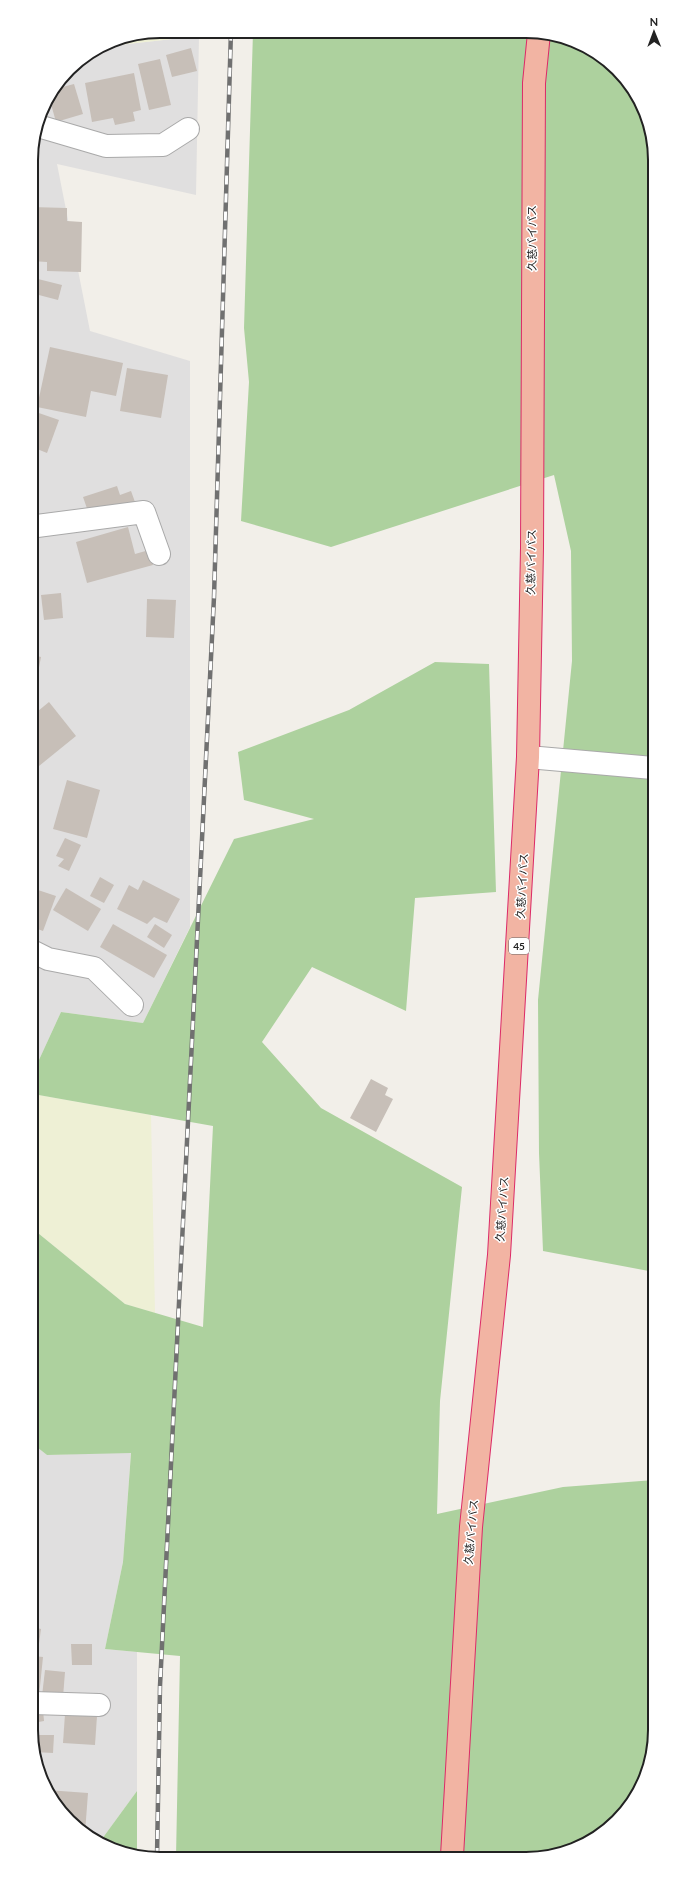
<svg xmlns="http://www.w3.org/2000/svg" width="686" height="1890" font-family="Lato,'Noto Sans JP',sans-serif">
	<rect width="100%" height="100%" fill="#f2efe9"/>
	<!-- residential -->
	<g fill="#e0dfdf">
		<polygon points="199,36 196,195 57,164 90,331 190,361 190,927 143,1023 61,1012 33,1073 31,151 44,103 75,63 101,47"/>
		<polygon points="33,1444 47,1455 131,1452 123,1562 105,1649 137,1652 137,1791 99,1843 69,1821 48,1794 34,1755"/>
	</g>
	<!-- farmland -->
	<g fill="#eef0d5">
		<polygon points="160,31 199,31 199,36 101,47 111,41"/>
		<polygon points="33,1094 151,1115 155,1313 125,1304 33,1229"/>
	</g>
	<!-- forest -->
	<g fill="#add19e">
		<polygon points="253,32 551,34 590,48 617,69 642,103 652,135 654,1272 543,1251 539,1153 538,1000 572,661 571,551 554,475 331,547 241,521 249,382 244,328"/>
		<polygon points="435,662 489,664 496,892 415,898 406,1011 312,967 262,1042 321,1108 462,1187 440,1401 437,1514 563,1487 654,1480 655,1738 645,1779 623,1815 591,1842 551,1856 176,1857 180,1656 105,1649 123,1562 131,1453 47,1455 33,1444 33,1229 125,1304 203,1327 213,1126 33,1094 33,1073 61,1012 143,1023 234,839 314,819 244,800 238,752 349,710"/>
		<polygon points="137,1791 137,1857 135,1857 99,1843"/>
	</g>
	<!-- building -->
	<g fill="#c7bfb8">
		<polygon points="191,48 197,71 172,77 166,55"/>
		<polygon points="160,59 171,105 149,110 138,64"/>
		<polygon points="134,73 141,110 133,112 135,121 115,125 113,118 92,122 85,83"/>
		<polygon points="74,84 83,114 56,122 49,97 55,89"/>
		<polygon points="31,207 67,208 67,221 82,222 81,272 47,271 47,262 31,261"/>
		<polygon points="38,279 62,285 58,300 35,294"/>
		<polygon points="50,347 123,363 116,396 91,391 86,417 37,407"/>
		<polygon points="127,368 168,375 161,418 120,411"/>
		<polygon points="33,411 59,420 47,453 32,447"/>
		<polygon points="117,486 120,495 131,491 135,502 90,517 83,497"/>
		<polygon points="128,527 135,554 149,550 153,565 87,583 76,542"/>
		<polygon points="61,593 63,618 44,620 41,595"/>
		<polygon points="147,599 176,600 174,638 146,637"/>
		<polygon points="32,655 41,657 33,698 32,698"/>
		<polygon points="49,702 76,736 39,766 32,757 32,716"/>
		<polygon points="67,780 100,790 87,838 53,829"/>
		<polygon points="65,838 81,845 69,871 58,866 64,859 56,856"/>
		<polygon points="100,877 114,885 104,903 90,896"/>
		<polygon points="143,880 180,899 167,923 154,917 147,924 117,909 129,885 138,890"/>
		<polygon points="32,888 56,896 43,931 32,927"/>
		<polygon points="66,888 101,909 88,931 53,910"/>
		<polygon points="113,924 167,955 154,978 100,947"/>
		<polygon points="155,924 172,935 164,948 147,937"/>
		<polygon points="371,1079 388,1088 385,1095 393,1099 376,1132 350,1118"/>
		<polygon points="33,1627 41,1629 38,1651 33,1650"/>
		<polygon points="71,1644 92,1644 92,1665 72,1665"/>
		<polygon points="33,1656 43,1657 39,1696 33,1695"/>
		<polygon points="45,1670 65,1672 63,1697 42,1696"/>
		<polygon points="43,1710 44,1721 33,1723 33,1711"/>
		<polygon points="65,1714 97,1716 95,1745 63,1743"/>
		<polygon points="33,1735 54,1735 53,1753 34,1752"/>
		<polygon points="47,1790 88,1793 85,1833 69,1821"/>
	</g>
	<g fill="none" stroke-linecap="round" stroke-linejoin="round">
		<!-- minor casing -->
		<g stroke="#a9a9a9" stroke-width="24">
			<g id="minor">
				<polyline points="38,126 106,146 163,145 188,129"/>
				<polyline points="32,525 37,526 144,512 159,554"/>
				<polyline points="32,951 48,959 94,968 132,1005"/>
				<polyline points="33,1703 99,1705"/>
			</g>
		</g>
		<!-- tertiary casing -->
		<g stroke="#a9a9a9" stroke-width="24">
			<polyline id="tertiary" points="528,757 653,768"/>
		</g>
		<!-- trunk casing -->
		<g stroke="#dc2a67" stroke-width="24">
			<polyline id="trunk" points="452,1856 471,1527 499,1255 528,757 532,548 534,83 539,33"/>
		</g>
		<!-- minor -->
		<use href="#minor" stroke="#fff" stroke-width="22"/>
		<!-- tertiary -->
		<use href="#tertiary" stroke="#fff" stroke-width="22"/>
		<!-- trunk -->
		<use href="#trunk" stroke="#f2b4a3" stroke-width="22"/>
		<!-- rail casing -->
		<g stroke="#707070" stroke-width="4.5">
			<polyline id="rail" points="157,1857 160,1686 214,597 231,31"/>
		</g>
		<!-- rail -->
		<use href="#rail" stroke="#fff" stroke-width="3" stroke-dasharray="9" stroke-linecap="butt"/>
	</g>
	<g text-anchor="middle" stroke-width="3" stroke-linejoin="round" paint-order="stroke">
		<!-- shield labels -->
		<rect fill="#fff" stroke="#646464" stroke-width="1" x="509" y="938" width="20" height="16" rx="3"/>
		<g font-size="10" font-weight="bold" fill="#222">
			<text x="519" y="950">45</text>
		</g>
		<!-- street labels -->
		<g font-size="11" fill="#222" stroke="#fff">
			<text transform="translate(532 238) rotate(-90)" y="4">久慈バイパス</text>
			<text transform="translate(531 562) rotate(-89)" y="4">久慈バイパス</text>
			<text transform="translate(522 886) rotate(-87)" y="4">久慈バイパス</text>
			<text transform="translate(502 1209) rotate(-86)" y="4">久慈バイパス</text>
			<text transform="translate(471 1532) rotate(-85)" y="4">久慈バイパス</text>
		</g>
	</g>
	<!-- crop -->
	<path d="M0 0H686V1890H0ZM160 38H526A122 122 0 0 1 648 160V1730A122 122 0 0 1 526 1852H160A122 122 0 0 1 38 1730V160A122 122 0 0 1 160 38Z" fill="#fff" fill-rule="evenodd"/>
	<path fill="none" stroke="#222" stroke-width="2" d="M160 38H526A122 122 0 0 1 648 160V1730A122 122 0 0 1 526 1852H160A122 122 0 0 1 38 1730V160A122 122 0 0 1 160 38Z"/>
	<!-- north arrow -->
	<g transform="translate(654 32) rotate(359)" stroke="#ffffff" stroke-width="3" paint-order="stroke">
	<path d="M0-3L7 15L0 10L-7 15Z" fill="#222222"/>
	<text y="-6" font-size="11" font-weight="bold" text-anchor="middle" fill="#222222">N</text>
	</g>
</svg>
